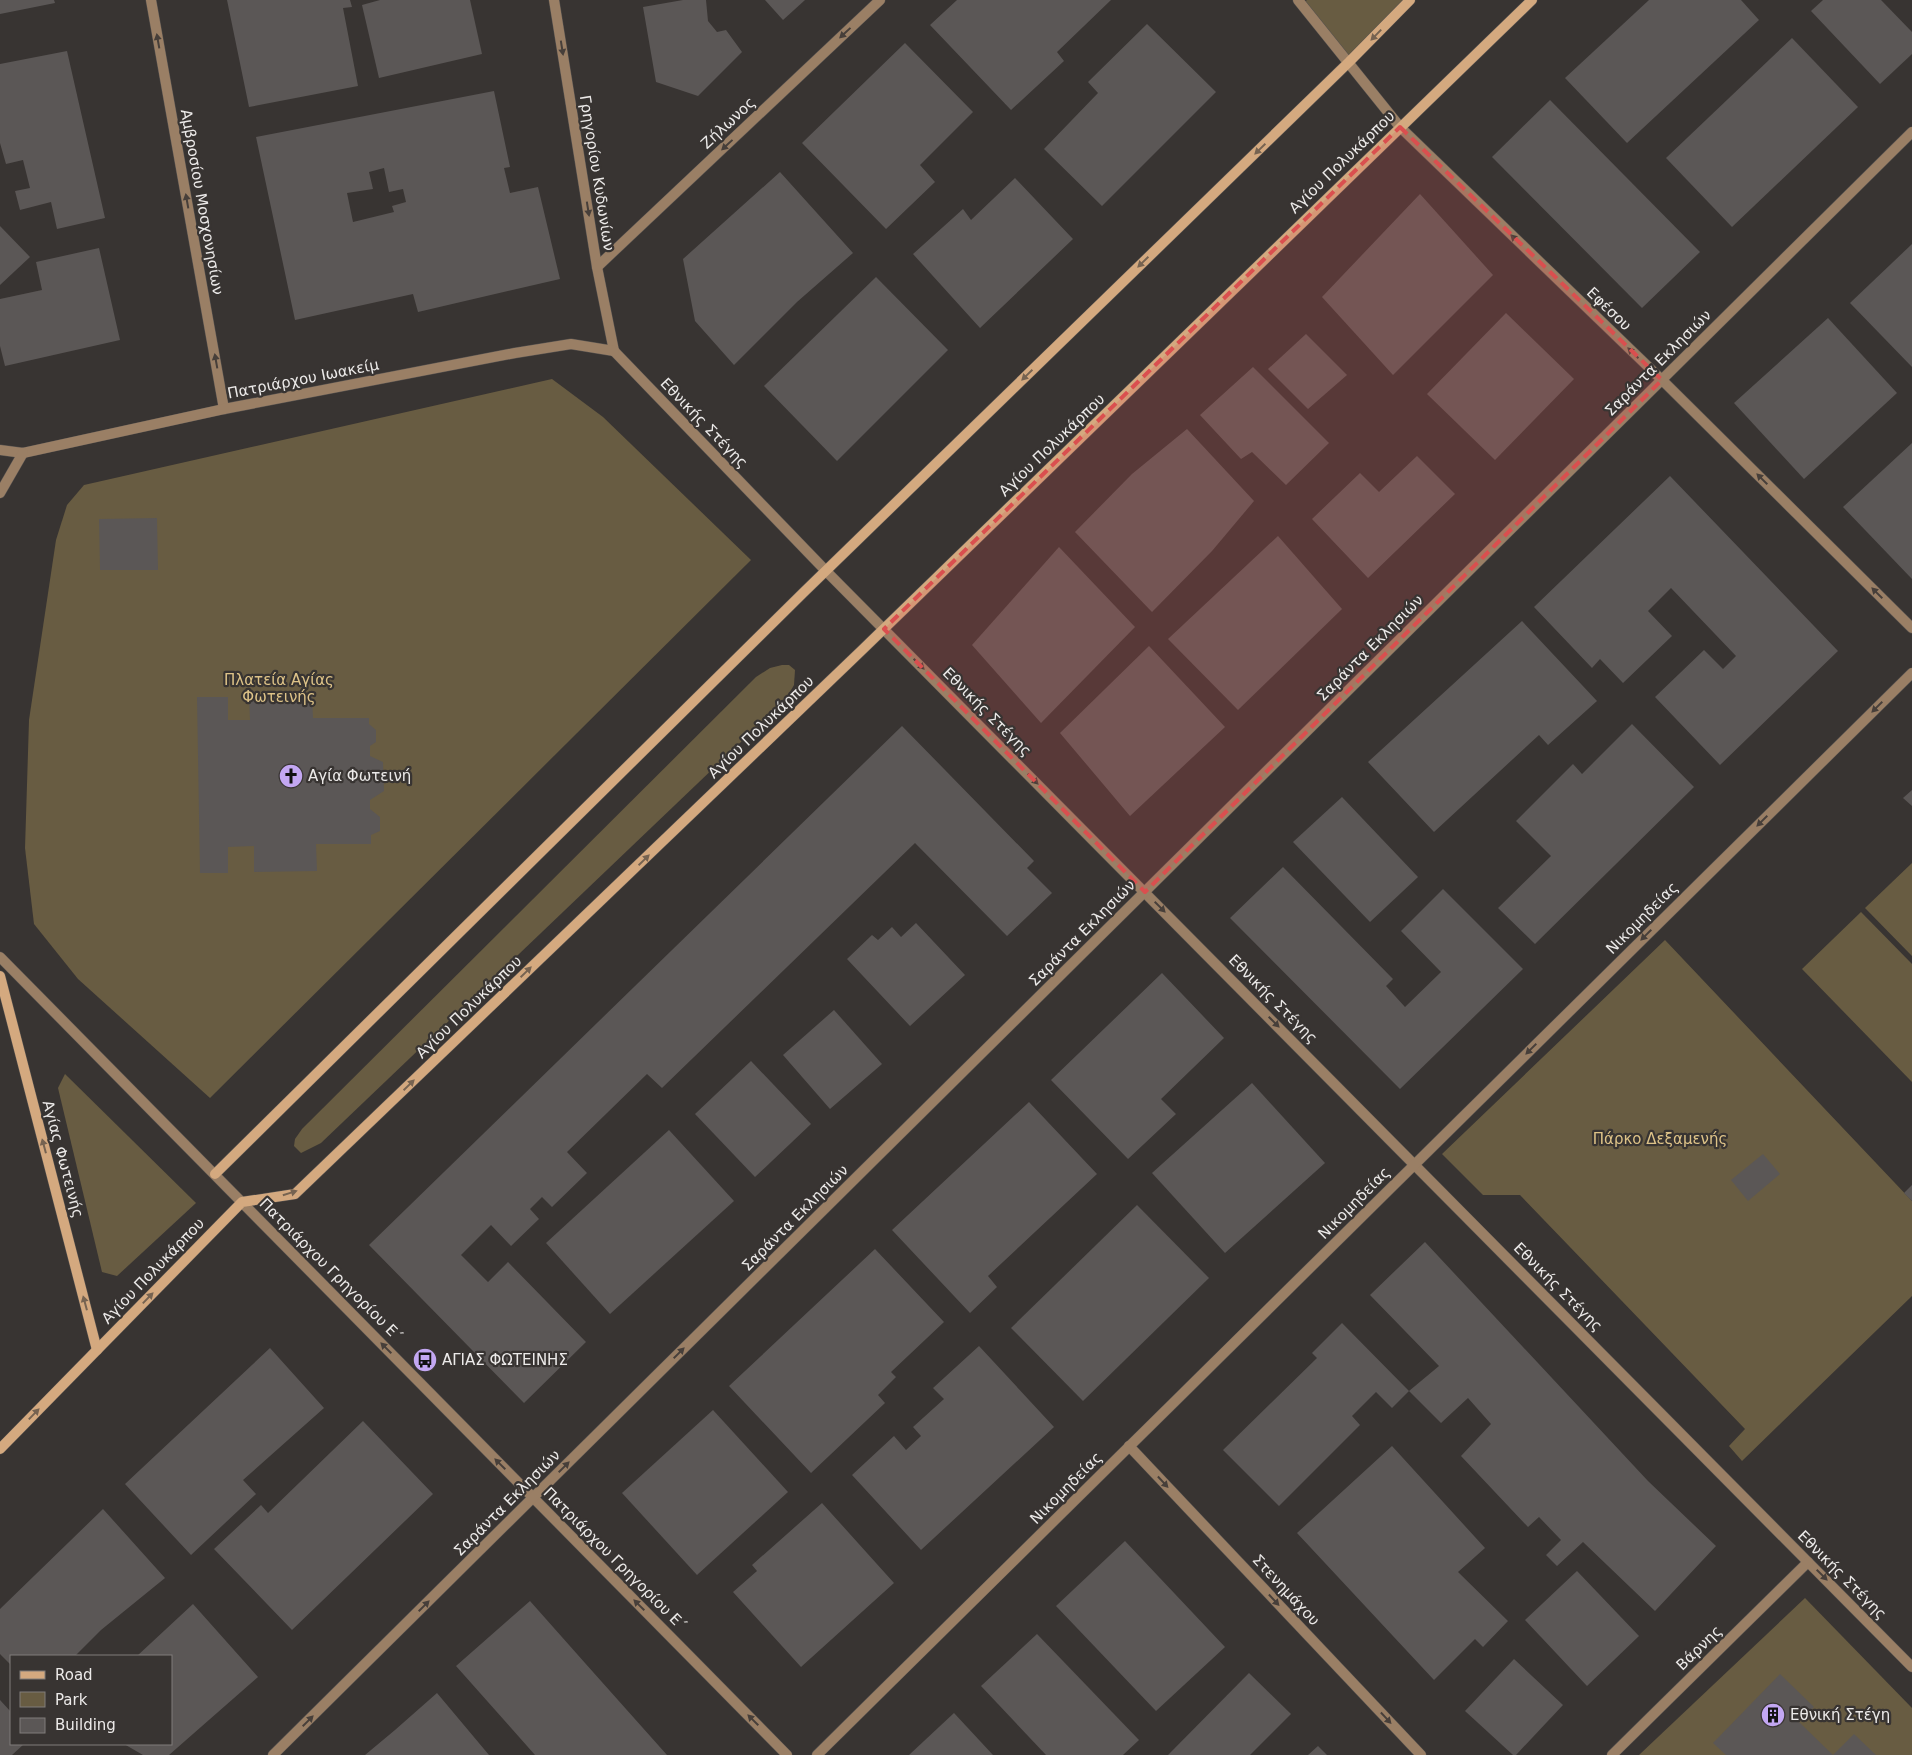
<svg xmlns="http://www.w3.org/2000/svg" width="1912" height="1755" font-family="'DejaVu Sans',sans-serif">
	<rect width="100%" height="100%" fill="#383432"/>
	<!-- green -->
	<g fill="#685c42">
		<polygon points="1307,0 1413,0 1349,62 1302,4"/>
		<polygon points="552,379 603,417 751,560 210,1098 78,979 34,924 25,848 29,720 56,540 67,505 84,485"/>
		<polygon points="782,665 789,665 795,670 794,685 786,699 321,1143 301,1153 294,1146 295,1139 302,1129 756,677 770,668"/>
		<polygon points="1912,863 1912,956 1865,908"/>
		<polygon points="1861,912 1912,964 1912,1082 1802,969"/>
		<polygon points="1665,940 1912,1201 1912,1296 1742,1461 1729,1446 1745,1429 1520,1195 1483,1195 1442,1154"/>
		<polygon points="65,1074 196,1203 117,1276 102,1272 58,1088"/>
		<polygon points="1805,1598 1912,1708 1912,1755 1639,1755"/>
	</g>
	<!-- building -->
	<g fill="#5b5756" fill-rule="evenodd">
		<polygon points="0,0 54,0 55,3 0,14"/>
		<polygon points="227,0 350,0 352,7 343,8 358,86 249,107"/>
		<polygon points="380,0 470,0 482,54 379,78 362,5"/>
		<polygon points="683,0 706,0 708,21 717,32 726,30 742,52 698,96 656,82 643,7"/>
		<polygon points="765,0 805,0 783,20"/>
		<polygon points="957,0 1111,0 1057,52 1064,61 1011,110 930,25"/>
		<polygon points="1649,0 1741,0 1759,20 1627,143 1565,78"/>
		<polygon points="1823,0 1881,0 1912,32 1912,54 1880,84 1811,11"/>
		<polygon points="1147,24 1216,92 1102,206 1044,149 1098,93 1088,82"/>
		<polygon points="1792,38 1858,107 1732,227 1666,158"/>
		<polygon points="905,43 973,112 920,165 935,182 886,229 802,143"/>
		<polygon points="67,51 105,218 57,229 51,202 20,210 15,191 30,188 23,160 6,164 0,143 0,64"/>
		<path d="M 494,91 L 510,167 L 504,168 L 510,193 L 538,187 L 560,279 L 418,312 L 413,294 L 295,320 L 256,137 ZM 384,168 L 389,192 L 403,189 L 406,202 L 392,206 L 394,212 L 353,222 L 347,193 L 373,189 L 369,172 Z"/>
		<polygon points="1550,100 1700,252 1642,308 1492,157"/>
		<polygon points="780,172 853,253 797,302 734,365 695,321 683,259"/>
		<polygon points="1015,178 1073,239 980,328 913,254 963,209 971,220"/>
		<polygon points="1420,194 1493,275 1393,375 1322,297"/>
		<polygon points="0,226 30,257 0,285"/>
		<polygon points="1912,244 1912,367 1850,303"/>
		<polygon points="99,248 120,340 5,366 0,346 0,299 42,290 36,262"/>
		<polygon points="876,277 948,350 837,461 764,386"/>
		<polygon points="1506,313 1574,379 1495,460 1427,394"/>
		<polygon points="1828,318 1897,393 1804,479 1734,403"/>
		<polygon points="1306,334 1347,375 1308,409 1268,369"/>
		<polygon points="1253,367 1329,443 1286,485 1252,452 1241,459 1200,415"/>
		<polygon points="1187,429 1254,501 1212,551 1152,612 1075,532 1132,474"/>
		<polygon points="1912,443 1912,579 1843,507"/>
		<polygon points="1417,456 1455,494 1368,578 1312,519 1360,473 1379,492"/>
		<polygon points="1670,476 1838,651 1720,765 1655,697 1704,650 1723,669 1736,656 1671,588 1648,611 1672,636 1623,683 1600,659 1592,668 1534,607"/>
		<polygon points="157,518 158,570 100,570 99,519"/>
		<polygon points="1278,536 1342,609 1238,710 1168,639"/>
		<polygon points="1059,547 1135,627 1041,723 972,645"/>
		<polygon points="1522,621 1597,701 1548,745 1539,735 1434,832 1368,762"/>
		<polygon points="1149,646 1225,727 1130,816 1060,733"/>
		<polygon points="312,695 313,718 369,718 369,724 376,730 376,742 370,746 370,756 383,762 384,791 370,800 370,809 380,817 380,831 371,835 371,844 316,844 317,871 254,872 254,846 228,847 228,873 200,873 197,697 228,697 228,720 250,720 249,696"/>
		<polygon points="1632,724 1694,787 1535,944 1498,908 1551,856 1516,821 1573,764 1582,774"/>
		<polygon points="902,726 1034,861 1027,868 1052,893 1007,936 915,843 662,1088 647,1074 567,1152 587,1173 552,1207 542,1197 530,1209 539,1219 511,1246 491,1225 461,1255 488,1282 508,1262 586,1342 524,1403 369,1245"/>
		<polygon points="1912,790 1912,806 1903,798"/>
		<polygon points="1342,797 1418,877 1370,922 1293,842"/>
		<polygon points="1283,867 1393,979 1386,986 1405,1007 1441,972 1401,931 1443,889 1523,969 1400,1089 1230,918"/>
		<polygon points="916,923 965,975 910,1026 847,959 872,935 878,940 892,927 901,937"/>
		<polygon points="1162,973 1224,1038 1161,1099 1176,1114 1128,1159 1051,1080"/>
		<polygon points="834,1010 882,1064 830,1109 783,1055"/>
		<polygon points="751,1061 811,1124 755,1177 695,1114"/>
		<polygon points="1252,1083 1325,1163 1225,1253 1152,1173"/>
		<polygon points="1029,1102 1097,1174 988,1276 997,1287 970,1313 892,1230"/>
		<polygon points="669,1130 734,1201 610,1314 546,1243"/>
		<polygon points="1763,1154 1780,1174 1748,1201 1731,1180"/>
		<polygon points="1912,1185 1912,1201 1904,1193"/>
		<polygon points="1137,1205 1209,1278 1083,1401 1011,1328"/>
		<polygon points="1425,1242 1648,1481 1716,1546 1655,1611 1583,1542 1557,1566 1546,1555 1561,1540 1539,1517 1528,1527 1461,1456 1491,1424 1468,1398 1441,1423 1409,1391 1439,1366 1370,1295"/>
		<polygon points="875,1249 944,1322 891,1372 896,1377 878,1395 885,1403 811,1473 729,1386"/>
		<polygon points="1342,1323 1409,1391 1392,1408 1376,1392 1352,1416 1360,1425 1279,1506 1223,1450 1317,1358 1312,1353"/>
		<polygon points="979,1346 1054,1427 921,1550 852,1475 894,1436 906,1450 921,1436 913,1427 944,1399 933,1388"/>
		<polygon points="270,1348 324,1408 243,1480 256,1494 191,1555 125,1484"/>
		<polygon points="713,1410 788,1492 697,1575 622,1493"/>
		<polygon points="363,1421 433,1494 292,1630 214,1549 261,1505 268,1513"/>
		<polygon points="1392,1446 1485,1548 1458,1572 1508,1621 1483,1647 1475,1639 1434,1680 1297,1533"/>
		<polygon points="822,1503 894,1583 801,1667 733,1592 757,1571 752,1565"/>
		<polygon points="103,1509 165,1578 101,1630 75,1656 11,1656 11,1665 0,1654 0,1609"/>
		<polygon points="1125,1541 1225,1647 1156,1711 1056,1606"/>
		<polygon points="1577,1571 1639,1636 1587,1686 1525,1620"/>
		<polygon points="530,1601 585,1663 667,1755 535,1755 456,1666"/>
		<polygon points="193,1604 258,1677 169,1755 143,1755 124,1744 171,1744 171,1656 137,1656"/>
		<polygon points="1037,1634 1139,1740 1123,1755 1046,1755 981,1686"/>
		<polygon points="1514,1659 1563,1705 1516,1755 1513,1755 1465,1711"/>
		<polygon points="1249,1673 1291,1714 1250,1755 1168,1755"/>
		<polygon points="1780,1674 1814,1707 1799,1722 1833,1755 1726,1755 1713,1743"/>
		<polygon points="437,1693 489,1755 365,1755 395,1730"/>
		<polygon points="0,1700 11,1712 11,1744 24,1744 12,1755 0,1755"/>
		<polygon points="954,1713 993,1755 909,1755"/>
		<polygon points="1854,1734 1876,1755 1833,1755"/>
		<polygon points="1318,1746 1327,1755 1308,1755"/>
	</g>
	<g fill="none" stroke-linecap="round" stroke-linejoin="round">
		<!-- street casing -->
		<g stroke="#55514f" stroke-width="11">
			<g id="street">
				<polyline points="151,0 224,409"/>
				<polyline points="554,0 597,267 614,351"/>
				<polyline points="1298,0 1400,127 1662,380 1912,628"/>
				<polyline points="597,267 880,0"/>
				<polyline points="614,351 826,571 1912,1667"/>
				<polyline points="0,450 23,453 224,409 515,353 571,344 614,351"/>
				<polyline points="0,493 23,453"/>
				<polyline points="0,957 787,1755"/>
				<polyline points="1129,1446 1421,1755"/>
				<polyline points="273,1755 1912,132"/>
				<polyline points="817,1755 1912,673"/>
				<polyline points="1612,1755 1808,1562"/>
			</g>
		</g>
		<!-- secondary casing -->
		<g stroke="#55514f" stroke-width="11">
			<g id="secondary">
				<polyline points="0,976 97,1350"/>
				<polyline points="215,1174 805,591 1349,62 1410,0"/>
				<polyline points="0,1449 242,1202 295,1194 861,651 1532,0"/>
			</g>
		</g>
		<!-- street -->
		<use href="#street" stroke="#9a7f65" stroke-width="10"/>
		<!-- secondary -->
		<use href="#secondary" stroke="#d4a97f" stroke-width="10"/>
	</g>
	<!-- one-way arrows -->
	<defs><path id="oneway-solid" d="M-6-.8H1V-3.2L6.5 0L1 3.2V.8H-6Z" transform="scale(1.25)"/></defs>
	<g fill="#473f3a">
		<use href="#oneway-solid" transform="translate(845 33) rotate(137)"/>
		<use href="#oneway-solid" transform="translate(158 41) rotate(-100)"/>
		<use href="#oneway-solid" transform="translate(562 48) rotate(81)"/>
		<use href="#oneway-solid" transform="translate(727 145) rotate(137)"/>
		<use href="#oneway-solid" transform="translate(187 201) rotate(-100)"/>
		<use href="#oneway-solid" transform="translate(588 209) rotate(81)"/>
		<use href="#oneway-solid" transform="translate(1516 240) rotate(-136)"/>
		<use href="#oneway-solid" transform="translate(1633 353) rotate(-136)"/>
		<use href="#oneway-solid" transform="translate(216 361) rotate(-100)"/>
		<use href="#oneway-solid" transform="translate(1762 479) rotate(-135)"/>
		<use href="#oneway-solid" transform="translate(1877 593) rotate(-135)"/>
		<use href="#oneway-solid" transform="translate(919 664) rotate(45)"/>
		<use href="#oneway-solid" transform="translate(1877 707) rotate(135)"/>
		<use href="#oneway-solid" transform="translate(1033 779) rotate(45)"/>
		<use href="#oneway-solid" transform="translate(1762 821) rotate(135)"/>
		<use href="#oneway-solid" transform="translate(1160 907) rotate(45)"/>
		<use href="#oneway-solid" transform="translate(1646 935) rotate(135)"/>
		<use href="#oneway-solid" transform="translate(1274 1022) rotate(45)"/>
		<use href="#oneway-solid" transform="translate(1531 1049) rotate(135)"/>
		<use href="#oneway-solid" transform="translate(386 1348) rotate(-135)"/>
		<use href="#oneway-solid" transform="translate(679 1353) rotate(-45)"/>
		<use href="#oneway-solid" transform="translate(500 1464) rotate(-135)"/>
		<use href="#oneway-solid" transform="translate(564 1467) rotate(-45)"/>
		<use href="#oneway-solid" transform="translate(1163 1482) rotate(47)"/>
		<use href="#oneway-solid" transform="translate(1822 1575) rotate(45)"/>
		<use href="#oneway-solid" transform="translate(1274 1600) rotate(47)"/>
		<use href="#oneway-solid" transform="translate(639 1605) rotate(-135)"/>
		<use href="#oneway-solid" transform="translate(424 1606) rotate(-45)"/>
		<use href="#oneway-solid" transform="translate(1386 1718) rotate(47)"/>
		<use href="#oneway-solid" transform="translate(753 1720) rotate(-135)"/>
		<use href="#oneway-solid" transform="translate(308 1721) rotate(-45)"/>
	</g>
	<g fill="#766351">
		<use href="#oneway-solid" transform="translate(1376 35) rotate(134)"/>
		<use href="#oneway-solid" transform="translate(1260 149) rotate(136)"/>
		<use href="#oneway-solid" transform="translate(1143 262) rotate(136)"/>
		<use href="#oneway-solid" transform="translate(1027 375) rotate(136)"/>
		<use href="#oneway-solid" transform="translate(644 860) rotate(-44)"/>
		<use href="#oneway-solid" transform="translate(526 972) rotate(-44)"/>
		<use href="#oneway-solid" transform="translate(409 1085) rotate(-44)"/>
		<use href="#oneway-solid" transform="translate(44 1146) rotate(-105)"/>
		<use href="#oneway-solid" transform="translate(290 1193) rotate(-17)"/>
		<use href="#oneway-solid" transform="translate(148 1298) rotate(-46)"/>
		<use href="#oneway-solid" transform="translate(85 1303) rotate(-105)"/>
		<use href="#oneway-solid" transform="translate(34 1414) rotate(-46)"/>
	</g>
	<!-- marked area -->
	<path fill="#da4f4f" fill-opacity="0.2" stroke="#da4f4f" stroke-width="4" stroke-dasharray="10 6" stroke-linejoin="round" d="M 1400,127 L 1662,380 L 1145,892 L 884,629 Z"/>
	<!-- icons -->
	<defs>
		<g id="church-disc" transform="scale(1.25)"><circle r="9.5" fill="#c3a7f2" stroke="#383432"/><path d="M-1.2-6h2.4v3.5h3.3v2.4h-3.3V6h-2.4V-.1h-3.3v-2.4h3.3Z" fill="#111"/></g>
		<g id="bus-disc" transform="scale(1.25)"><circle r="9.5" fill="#c3a7f2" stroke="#383432"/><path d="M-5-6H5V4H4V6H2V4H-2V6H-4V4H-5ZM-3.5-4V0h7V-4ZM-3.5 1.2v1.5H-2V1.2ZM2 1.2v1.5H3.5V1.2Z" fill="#111"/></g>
		<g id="building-disc" transform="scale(1.25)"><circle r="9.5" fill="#c3a7f2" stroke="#383432"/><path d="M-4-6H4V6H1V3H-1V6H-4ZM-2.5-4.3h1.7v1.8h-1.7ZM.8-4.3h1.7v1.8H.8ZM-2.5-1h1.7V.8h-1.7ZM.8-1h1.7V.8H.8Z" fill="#111"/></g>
	</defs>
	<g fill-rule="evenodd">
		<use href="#church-disc" x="291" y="776"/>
		<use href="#bus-disc" x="425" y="1360"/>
		<use href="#building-disc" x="1773" y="1715"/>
	</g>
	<g text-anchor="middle" stroke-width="4.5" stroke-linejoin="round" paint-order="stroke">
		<!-- street labels -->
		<g font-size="15" fill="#eceae9" stroke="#383432">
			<text transform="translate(728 123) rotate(-43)" y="5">Ζήλωνος</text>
			<text transform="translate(1342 162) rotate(-44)" y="5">Αγίου Πολυκάρπου</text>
			<text transform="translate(597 173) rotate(81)" y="5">Γρηγορίου Κυδωνίων</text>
			<text transform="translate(202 202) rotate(80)" y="5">Αμβροσίου Μοσχονησίων</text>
			<text transform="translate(1609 309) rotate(44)" y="5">Εφέσου</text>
			<text transform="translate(1658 363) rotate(-45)" y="5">Σαράντα Εκλησιών</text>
			<text transform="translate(303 379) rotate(-11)" y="5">Πατριάρχου Ιωακείμ</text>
			<text transform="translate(704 423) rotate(46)" y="5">Εθνικής Στέγης</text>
			<text transform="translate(1052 445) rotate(-44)" y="5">Αγίου Πολυκάρπου</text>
			<text transform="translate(1370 648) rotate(-45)" y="5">Σαράντα Εκλησιών</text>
			<text transform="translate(987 712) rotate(45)" y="5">Εθνικής Στέγης</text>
			<text transform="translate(761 727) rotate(-44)" y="5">Αγίου Πολυκάρπου</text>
			<text transform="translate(1642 918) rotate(-45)" y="5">Νικομηδείας</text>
			<text transform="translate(1082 933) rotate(-45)" y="5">Σαράντα Εκλησιών</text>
			<text transform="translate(1273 999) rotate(45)" y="5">Εθνικής Στέγης</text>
			<text transform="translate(469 1007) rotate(-44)" y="5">Αγίου Πολυκάρπου</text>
			<text transform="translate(63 1159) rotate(75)" y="5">Αγίας Φωτεινής</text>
			<text transform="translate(1354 1203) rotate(-45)" y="5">Νικομηδείας</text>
			<text transform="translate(795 1218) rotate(-45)" y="5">Σαράντα Εκλησιών</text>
			<text transform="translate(331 1270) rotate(45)" y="5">Πατριάρχου Γρηγορίου Ε΄</text>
			<text transform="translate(153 1271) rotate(-46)" y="5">Αγίου Πολυκάρπου</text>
			<text transform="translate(1558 1287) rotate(45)" y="5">Εθνικής Στέγης</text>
			<text transform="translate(1066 1488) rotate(-45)" y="5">Νικομηδείας</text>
			<text transform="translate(507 1503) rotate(-45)" y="5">Σαράντα Εκλησιών</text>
			<text transform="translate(615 1559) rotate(45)" y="5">Πατριάρχου Γρηγορίου Ε΄</text>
			<text transform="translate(1842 1575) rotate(45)" y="5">Εθνικής Στέγης</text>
			<text transform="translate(1286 1590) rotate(47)" y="5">Στενημάχου</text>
			<text transform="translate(1699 1648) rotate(-44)" y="5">Βάρνης</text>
		</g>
		<!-- park labels -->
		<g font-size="15" fill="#dec388" stroke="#383432">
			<text x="279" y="685">Πλατεία Αγίας<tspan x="279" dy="17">Φωτεινής</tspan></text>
			<text x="1660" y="1144">Πάρκο Δεξαμενής</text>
		</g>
		<!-- poi labels -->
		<g font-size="15" fill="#eceae9" stroke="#383432" text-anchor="start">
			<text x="308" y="781">Αγία Φωτεινή</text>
			<text x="442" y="1365">ΑΓΙΑΣ ΦΩΤΕΙΝΗΣ</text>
			<text x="1790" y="1720">Εθνική Στέγη</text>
		</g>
	</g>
	<!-- legend -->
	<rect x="10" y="1655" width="162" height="90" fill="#383432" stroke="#807d7b"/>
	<rect x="20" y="1671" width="25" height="8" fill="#d4a97f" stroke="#807d7b"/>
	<text x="55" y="1680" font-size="15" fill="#eceae9">Road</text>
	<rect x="20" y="1692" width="25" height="15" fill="#685c42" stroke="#807d7b"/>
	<text x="55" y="1705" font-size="15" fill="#eceae9">Park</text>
	<rect x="20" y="1718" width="25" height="15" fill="#5b5756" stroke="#807d7b"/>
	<text x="55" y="1730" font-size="15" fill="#eceae9">Building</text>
</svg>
